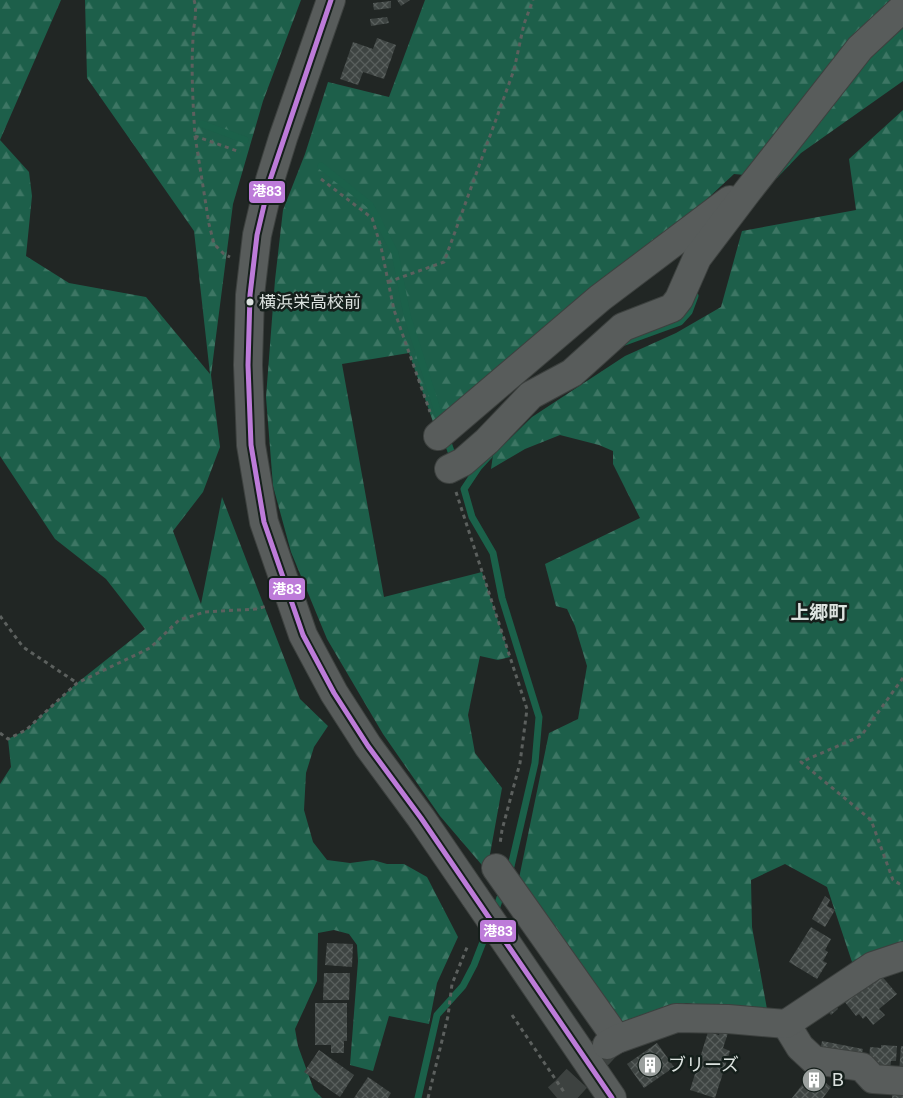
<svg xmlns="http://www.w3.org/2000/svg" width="903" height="1098" font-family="Arial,'Noto Sans JP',sans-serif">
	<defs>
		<pattern id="forest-firs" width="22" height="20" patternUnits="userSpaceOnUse" patternTransform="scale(1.25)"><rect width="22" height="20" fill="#1d5f4a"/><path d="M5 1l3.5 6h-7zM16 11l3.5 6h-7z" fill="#3d7664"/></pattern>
		<pattern id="building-cross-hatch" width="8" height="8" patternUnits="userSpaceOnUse" patternTransform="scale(1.25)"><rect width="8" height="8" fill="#3e4442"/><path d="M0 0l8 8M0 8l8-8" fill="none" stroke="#595f5d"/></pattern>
	</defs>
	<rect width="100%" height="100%" fill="#212624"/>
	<!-- forest -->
	<g fill="url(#forest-firs)">
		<polygon points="0,0 61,0 0,140 29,172 32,196 26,256 69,283 146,297 210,374 194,231 87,78 85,0 301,0 263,101 233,204 211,375 220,447 203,492 173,531 201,604 222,497 300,699 328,726 314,747 306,773 304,810 313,842 327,860 350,863 373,860 387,864 404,864 427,877 458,937 437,983 429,1024 389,1016 373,1071 350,1065 358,961 357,945 349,934 334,930 318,933 317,981 295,1029 298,1046 314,1090 322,1098 0,1098 0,784 11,767 8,739 26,730 77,683 145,629 106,579 55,539 0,456"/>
		<polygon points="425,0 903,0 903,81 801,153 777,178 734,174 600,298 438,436 409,353 342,364 384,597 482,572 510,657 498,660 480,656 468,715 475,753 502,788 487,871 440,816 383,734 327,639 291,552 273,486 266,397 275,280 283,210 305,154 328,82 389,97"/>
		<polygon points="903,110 903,946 852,962 827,887 785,864 751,880 752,927 767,1009 754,1013 686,1003 626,1025 606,1017 517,888 549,733 578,719 587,666 575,626 567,609 556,606 545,564 640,518 613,464 613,451 599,445 560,435 525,449 491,469 493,455 532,417 625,356 676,333 721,307 742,231 856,210 849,159"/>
	</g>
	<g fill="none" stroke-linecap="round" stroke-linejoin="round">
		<!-- stream -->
		<g stroke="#1b614a" stroke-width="7">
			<polyline points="860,68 903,27"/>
			<polyline points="202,124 245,140"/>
			<polyline points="321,166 370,205 395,253 407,315 442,425"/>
			<polyline points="622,343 680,322 689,312 695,296"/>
			<polyline points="446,437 454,460"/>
			<polyline points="489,456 478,468 464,489 472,517 493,553 502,598 539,717 535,763 509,875"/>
			<polyline points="495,912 503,889"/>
			<polyline points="418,1098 437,1015 463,986 474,965 488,929"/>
		</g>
	</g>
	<!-- building -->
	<g fill="url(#building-cross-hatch)">
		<polygon points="397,0 410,0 401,6"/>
		<polygon points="391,1 391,8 374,10 373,3"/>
		<polygon points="387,17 389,23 371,26 370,19"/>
		<polygon points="377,38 396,45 384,79 363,72 358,85 340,79 353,42 373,49"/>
		<polygon points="825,896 830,900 827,906 835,910 825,927 812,919"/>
		<polygon points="811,927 831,939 825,950 828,952 823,961 827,963 817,979 789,962"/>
		<polygon points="327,943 353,944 352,967 325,965"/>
		<polygon points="324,973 350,973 349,1000 323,1000"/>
		<polygon points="880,974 897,994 879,1009 885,1015 873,1025 866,1016 863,1019 859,1014 856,1016 844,1001"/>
		<polygon points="315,1003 347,1003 347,1041 344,1041 344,1053 331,1053 331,1045 315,1045"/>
		<polygon points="833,1003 838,1009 831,1015 826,1009"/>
		<polygon points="720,1031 728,1033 723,1048 730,1051 715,1098 690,1090 708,1032 719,1035"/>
		<polygon points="822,1041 863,1049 861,1059 820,1051"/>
		<polygon points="657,1043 674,1067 644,1088 627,1064"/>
		<polygon points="881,1045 897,1046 896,1061 891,1061 890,1071 876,1067 877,1062 869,1061 870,1047 881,1048"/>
		<polygon points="901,1046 903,1046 903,1072 899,1072"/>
		<polygon points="319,1050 354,1075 340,1097 304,1072"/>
		<polygon points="812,1072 831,1087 823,1098 792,1098"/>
		<polygon points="368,1077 391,1093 388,1098 354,1098"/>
		<polygon points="895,1092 903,1092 903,1098 892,1098 892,1094 895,1095"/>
	</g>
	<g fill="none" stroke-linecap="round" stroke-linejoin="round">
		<!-- minor-tunnel -->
		<polyline stroke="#3d4240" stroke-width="28" stroke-dasharray="28 14" stroke-linecap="butt" points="557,1098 564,1092 606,1047"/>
		<!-- minor casing -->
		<g stroke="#3d413f" stroke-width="30">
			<g id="minor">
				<polyline points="331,0 283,138 270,180 257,235 250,295 248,365 251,445 264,522 303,635 334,693 368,746 421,818 475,897"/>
				<polyline points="438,436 600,298 730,200"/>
				<polyline points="449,469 463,462 487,441 531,395 572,373 623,327 672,308 679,299 697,258 747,192 860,48 903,8"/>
				<polyline points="496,868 617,1039"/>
				<polyline points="499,932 612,1098"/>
				<polyline points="786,1024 800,1047 814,1060 862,1067 873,1079 903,1081"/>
				<polyline points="607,1045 617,1039 676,1018 728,1019 786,1024 873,966 903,956"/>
			</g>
		</g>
		<!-- path -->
		<g stroke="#5c605e" stroke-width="3" stroke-dasharray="4 4" stroke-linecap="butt">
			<path d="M 194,0 C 198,12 193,26 193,39 C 191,71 193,104 195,136 L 240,152"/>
			<polyline points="195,136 209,224 214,244 224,254 230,257"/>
			<polyline points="321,179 372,218 381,247 394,310 430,412"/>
			<polyline points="388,282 444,262 514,70 524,24 533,0"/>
			<polyline points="456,492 527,709 520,763 502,830 500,844"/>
			<polyline points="0,616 23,647 77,683"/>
			<polyline points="903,678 861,736 801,762 871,820 893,880 903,886"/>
			<polyline points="0,733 8,739 26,730 77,683 150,648 179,620 205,612 256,609 267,606"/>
			<polyline points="512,1015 564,1092"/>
			<polyline points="428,1098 448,1016 452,984 468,945"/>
		</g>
		<!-- minor -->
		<use href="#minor" stroke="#585c5b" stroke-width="28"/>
		<!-- minor-bridge casing -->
		<g stroke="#3d413f" stroke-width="30" stroke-linecap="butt">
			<polyline id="minor-bridge" points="475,897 499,932"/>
		</g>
		<!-- minor-bridge -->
		<use href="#minor-bridge" stroke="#585c5b" stroke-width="28"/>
		<!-- bus-1 casing -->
		<g stroke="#151f1b" stroke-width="9">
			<polyline id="bus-1" points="331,0 270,180 257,235 250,295 248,365 251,445 264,522 303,635 334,693 368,746 421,818 612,1098"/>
		</g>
		<!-- bus-1 -->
		<use href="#bus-1" stroke="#bd7bd9" stroke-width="5"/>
	</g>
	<!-- icons -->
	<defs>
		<g id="building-disc" transform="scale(1.25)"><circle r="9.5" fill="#9ba09e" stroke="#151f1b"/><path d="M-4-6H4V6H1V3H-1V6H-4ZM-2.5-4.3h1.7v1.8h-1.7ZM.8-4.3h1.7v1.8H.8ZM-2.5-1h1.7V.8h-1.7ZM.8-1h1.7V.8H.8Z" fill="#fff"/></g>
	</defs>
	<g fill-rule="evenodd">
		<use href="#building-disc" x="650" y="1065"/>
		<use href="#building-disc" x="814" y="1080"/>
	</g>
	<!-- markers -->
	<circle fill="#dce2df" stroke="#151f1b" stroke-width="2" cx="250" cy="302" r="4.5"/>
	<g text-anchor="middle" stroke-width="5" stroke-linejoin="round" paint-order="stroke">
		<!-- bus labels -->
		<g font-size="17" fill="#dce2df" stroke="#151f1b" text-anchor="start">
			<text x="259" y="308">横浜栄高校前</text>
		</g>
		<!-- poi labels -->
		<g font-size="18" fill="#dce2df" stroke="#151f1b" text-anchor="start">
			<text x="668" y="1071">ブリーズ</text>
			<text x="832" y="1086">B</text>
		</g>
		<!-- neighbourhood labels -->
		<g font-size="19" font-weight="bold" fill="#dce2df" stroke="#151f1b">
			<text x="819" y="619">上郷町</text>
		</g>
	</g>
	<g stroke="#151f1b" stroke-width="2">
		<rect x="248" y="180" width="38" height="24" rx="5" fill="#bd7bd9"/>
		<rect x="268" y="577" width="38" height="24" rx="5" fill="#bd7bd9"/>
		<rect x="479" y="919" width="38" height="24" rx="5" fill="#bd7bd9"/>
	</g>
	<g font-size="14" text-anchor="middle" font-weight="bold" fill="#fff">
		<text x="267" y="196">港83</text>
		<text x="287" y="594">港83</text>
		<text x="498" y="936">港83</text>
	</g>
</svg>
